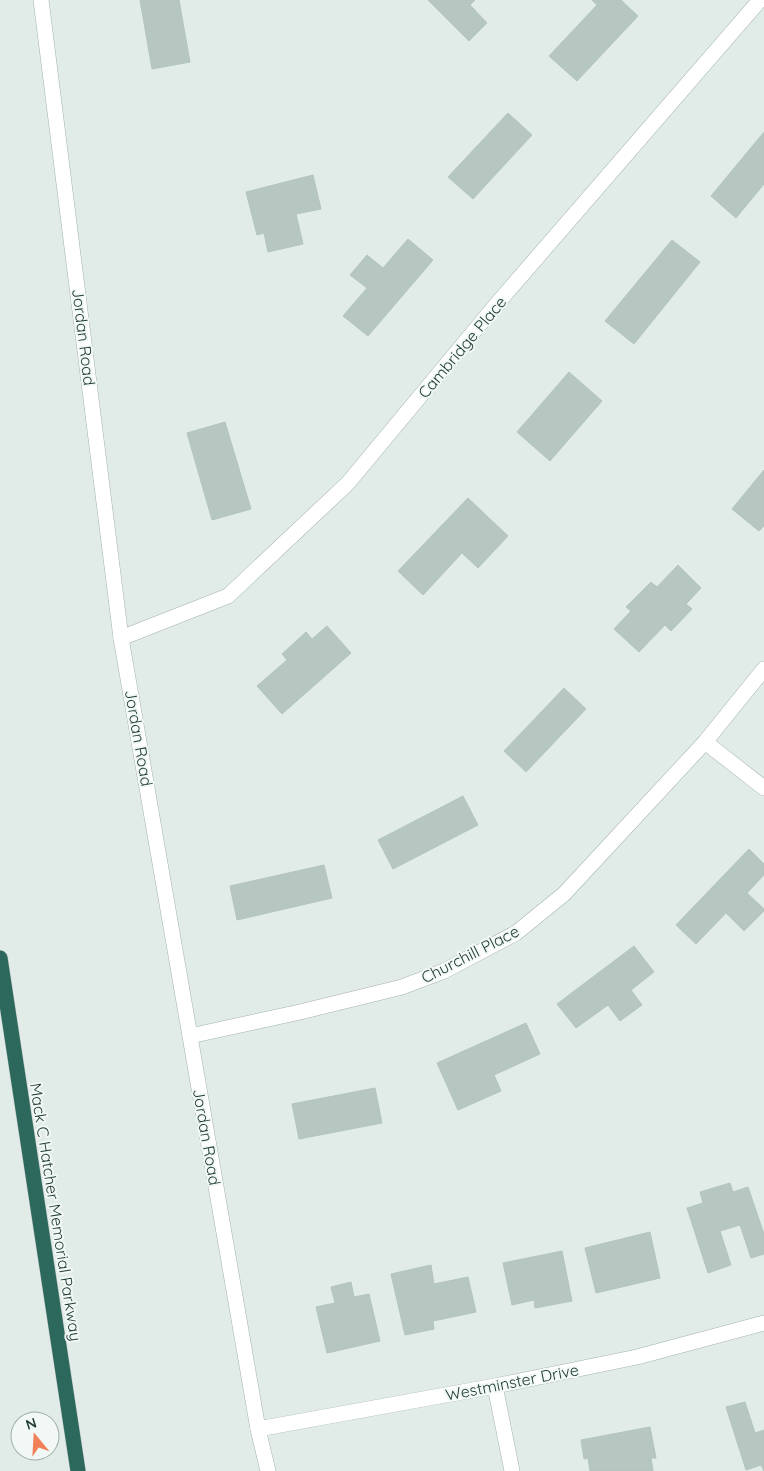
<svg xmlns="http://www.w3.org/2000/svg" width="764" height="1471" font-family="Quicksand,sans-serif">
	<rect width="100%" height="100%" fill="#e1ebe7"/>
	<!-- building -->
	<g fill="#b6c6c0" stroke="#b3c5be">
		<polygon points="140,0 179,0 190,62 152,69"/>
		<polygon points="428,0 475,0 470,5 487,23 469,41"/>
		<polygon points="592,0 621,0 638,16 577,81 549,56 597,5"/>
		<polygon points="508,113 532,135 473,199 448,177"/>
		<polygon points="764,132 764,184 736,218 711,196"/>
		<polygon points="313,175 321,209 296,214 303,244 268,252 264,233 257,235 246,192"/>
		<polygon points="408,239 433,260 368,336 343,316 367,288 350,275 367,255 383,268"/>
		<polygon points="672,240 700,262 634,344 605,321"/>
		<polygon points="569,372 602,401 550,461 517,432"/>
		<polygon points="225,422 251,509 212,520 187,433"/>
		<polygon points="764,470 764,526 759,531 732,509"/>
		<polygon points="468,498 508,536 478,568 462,553 423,595 398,571"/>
		<polygon points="678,565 701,588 686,604 692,609 671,631 665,625 639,652 614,629 631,611 626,607 651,582 657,587"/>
		<polygon points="327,626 351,653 282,714 257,686 287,660 282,654 306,632 312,639"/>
		<polygon points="564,688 586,709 526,772 504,751"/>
		<polygon points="463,796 478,825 393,869 378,840"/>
		<polygon points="749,849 764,864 764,875 747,893 764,909 764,911 744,931 726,913 696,944 676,925"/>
		<polygon points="324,865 332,898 237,920 230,886"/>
		<polygon points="634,946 654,972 631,990 642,1005 620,1021 608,1005 576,1028 557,1004"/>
		<polygon points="526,1023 540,1054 494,1075 501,1091 458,1110 437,1063"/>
		<polygon points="375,1088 382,1123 299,1139 292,1104"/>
		<polygon points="730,1183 733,1192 748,1187 764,1234 764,1254 751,1258 740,1225 720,1231 731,1265 708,1273 687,1208 703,1203 700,1192"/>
		<polygon points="650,1232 660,1278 596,1293 585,1248"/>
		<polygon points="562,1251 572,1301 535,1308 534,1300 512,1305 503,1263"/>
		<polygon points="431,1265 434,1284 468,1277 476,1312 433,1321 434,1329 405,1335 391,1274"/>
		<polygon points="351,1282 354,1297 369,1294 380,1341 327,1353 316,1307 335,1303 331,1287"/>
		<polygon points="745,1402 755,1433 764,1430 764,1471 761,1465 746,1470 726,1407"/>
		<polygon points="650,1427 656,1458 651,1458 653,1471 590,1471 588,1458 584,1459 581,1440"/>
	</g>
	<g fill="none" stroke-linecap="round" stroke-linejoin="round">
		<!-- minor casing -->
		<g stroke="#a4b3ae" stroke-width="16">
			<g id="minor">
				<polyline points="41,0 121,638 258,1429 268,1471"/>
				<polyline points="121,638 228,596 348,483 495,306 760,0"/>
				<polyline points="705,742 764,788"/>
				<polyline points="190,1036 300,1012 402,987 444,971 516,933 564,894 705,742 764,669"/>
				<polyline points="495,1386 512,1471"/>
				<polyline points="258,1429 495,1386 637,1357 764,1323"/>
			</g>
		</g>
		<!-- highway casing -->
		<g stroke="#c1c8c6" stroke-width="16">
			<polyline id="highway" points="0,958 78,1471"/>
		</g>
		<!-- minor -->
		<use href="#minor" stroke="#fff" stroke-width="15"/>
		<!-- highway -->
		<use href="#highway" stroke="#2d685d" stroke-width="15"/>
	</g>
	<g text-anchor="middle" stroke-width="4" stroke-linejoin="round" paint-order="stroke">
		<!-- street labels -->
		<g font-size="16" fill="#213c35" stroke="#f1f8f5">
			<text transform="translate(84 337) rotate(83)" y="6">Jordan Road</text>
			<text transform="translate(462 347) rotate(-50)" y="6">Cambridge Place</text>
			<text transform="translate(139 738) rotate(80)" y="6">Jordan Road</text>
			<text transform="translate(470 954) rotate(-27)" y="6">Churchill Place</text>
			<text transform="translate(207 1137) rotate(80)" y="6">Jordan Road</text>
			<text transform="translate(56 1212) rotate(81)" y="6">Mack C Hatcher Memorial Parkway</text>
			<text transform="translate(512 1382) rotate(-11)" y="6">Westminster Drive</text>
		</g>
	</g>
	<!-- north arrow -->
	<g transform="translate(35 1436) rotate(342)"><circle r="24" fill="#f1f8f5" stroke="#9eada8"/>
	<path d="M0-4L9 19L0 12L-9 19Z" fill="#f18059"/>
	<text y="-8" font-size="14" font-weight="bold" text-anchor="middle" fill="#213c35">N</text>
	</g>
</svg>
